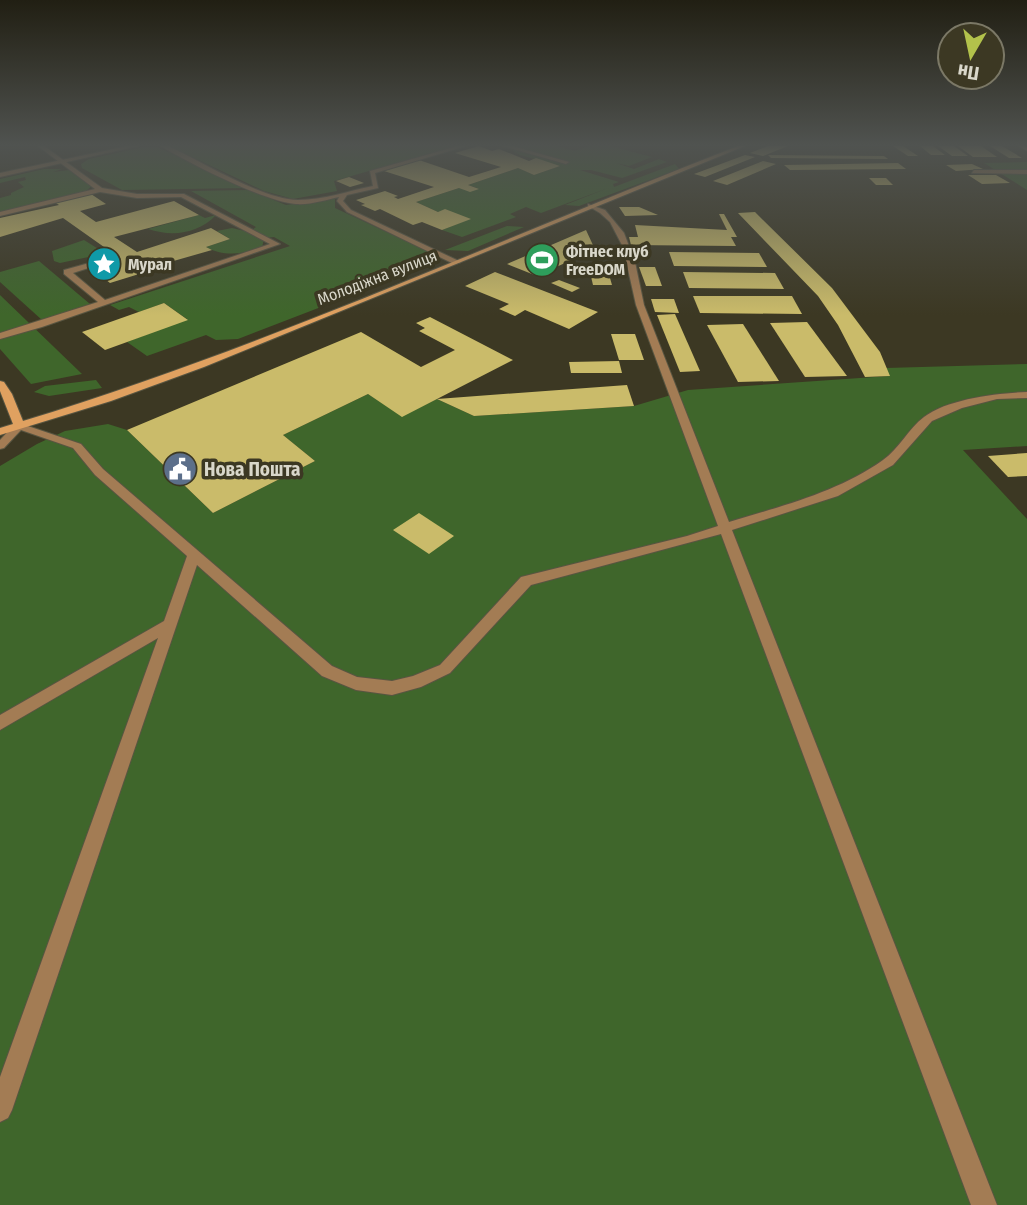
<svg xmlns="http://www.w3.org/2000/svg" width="1027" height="1205" font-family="'Fira Sans Condensed',sans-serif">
	<rect width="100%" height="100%" fill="#3c3823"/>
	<!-- green -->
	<g fill="#3f662b">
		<polygon points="169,146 456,146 334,181 337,191 293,199 264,191"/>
		<polygon points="505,146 557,146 575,151 589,146 610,146 652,157 629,166 616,163 634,169 659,159 667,162 622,178 591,170 580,170 619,182 613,184 614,187 675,164 679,169 579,206 565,205 608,188 541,213 526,207 510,214 516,217 462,237 442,230 469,219 438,212 416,202 459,188 477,188 468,185 518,168 534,175 560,166 520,155"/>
		<polygon points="144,147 157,147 247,188 122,190 82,168 81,164 89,159"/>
		<polygon points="1027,162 1027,190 984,163"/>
		<polygon points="44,169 62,169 53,172 69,170 92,186 86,191 0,212 0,198 11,195 11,193 24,187 18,182 26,180 25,177 0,183 0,179"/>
		<path d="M 249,190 L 286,205 L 335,198 L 335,208 L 438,256 L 438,262 L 238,339 L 216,340 L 206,335 L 147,356 L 127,342 L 187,319 L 164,303 L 139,312 L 129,307 L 119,310 L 110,305 L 290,246 L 274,237 L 264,238 L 262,248 C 244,254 223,257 206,247 L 230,239 L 217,231 L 232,228 L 249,232 L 256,227 L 191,191 Z"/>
		<path d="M 199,215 L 205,218 L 216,215 C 198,234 172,237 148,229 Z"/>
		<polygon points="507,226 524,227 468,251 445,250"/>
		<polygon points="84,240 100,250 98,255 60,263 54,261 52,251"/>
		<polygon points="39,261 90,304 42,320 0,282 0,272"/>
		<polygon points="0,295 82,374 31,384 0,349"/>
		<polygon points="1027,364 1027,446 963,450 1027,519 1027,1205 0,1205 0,466 37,444 65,431 108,424 127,430 213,513 315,461 283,435 368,394 402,416 437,399 474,416 634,406 688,390 889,376 886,368"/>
		<polygon points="96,380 102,388 49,396 34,392 45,386"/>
	</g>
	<!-- building -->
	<g fill="#cabb6a">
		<polygon points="479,146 492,151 499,149 529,161 536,158 560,166 534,175 518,168 468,185 479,189 470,192 459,188 416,202 438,212 445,209 471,219 442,230 422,222 413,225 380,209 375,211 361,205 365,204 356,200 385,191 398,196 394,197 398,199 434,187 384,171 419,160 469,177 501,167 455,153"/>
		<polygon points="768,146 788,146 763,156 750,153"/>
		<polygon points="893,146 903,146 918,156 908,156"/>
		<polygon points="920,146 933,146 945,155 931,155"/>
		<polygon points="938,146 954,146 968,156 952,156"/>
		<polygon points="958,146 981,146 997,157 973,157"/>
		<polygon points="990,146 1002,146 1022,158 1009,158"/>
		<polygon points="745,155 755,157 705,177 694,174"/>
		<polygon points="768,155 884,156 888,159 771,158"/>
		<polygon points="763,161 776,164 727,185 713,181"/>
		<polygon points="898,163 906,169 790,170 784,165"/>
		<polygon points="972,164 983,169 956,171 946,165"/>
		<polygon points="968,175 996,175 1010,183 982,184"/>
		<polygon points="349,177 364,183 350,187 336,181"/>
		<polygon points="869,178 886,178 893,185 876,185"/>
		<polygon points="91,194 106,204 80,211 96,222 174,201 199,215 114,237 137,252 211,228 230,239 206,247 212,250 149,268 152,270 110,283 91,268 121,259 63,218 0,237 0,218 59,205 56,203"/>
		<polygon points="619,207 639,207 658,215 625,216"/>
		<polygon points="755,212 832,288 880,352 890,376 865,377 838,325 818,296 738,213"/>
		<polygon points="719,214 724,214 737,237 731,237 736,246 631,245 629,237 638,237 635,225 727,230"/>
		<polygon points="586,230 598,256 591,259 580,256 537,276 507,264"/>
		<polygon points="669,252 759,253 767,267 674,266"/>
		<polygon points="588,264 606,264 612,285 593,285"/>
		<polygon points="639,267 655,267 662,286 646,286"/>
		<polygon points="495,272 598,312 569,329 525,310 515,316 499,309 509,304 465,286"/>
		<polygon points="683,272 775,273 784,289 689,288"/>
		<polygon points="559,280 580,288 572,292 551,283"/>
		<polygon points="693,296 792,296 802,314 700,313"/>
		<polygon points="651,299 674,299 679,313 655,312"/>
		<polygon points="164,303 188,320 105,350 82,332"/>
		<polygon points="675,314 700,371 680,372 657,315"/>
		<polygon points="430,317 513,360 437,399 627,385 634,406 474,416 437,399 402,417 368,394 283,435 315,461 213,513 127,430 361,332 421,367 455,350 419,331 425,328 416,323"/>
		<polygon points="807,322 847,376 805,377 770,323"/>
		<polygon points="743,324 779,381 738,382 707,325"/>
		<polygon points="611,334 635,334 644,360 619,360"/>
		<polygon points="619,361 622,373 571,373 569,362"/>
		<polygon points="1027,453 1027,476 1008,477 988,456"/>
		<polygon points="419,513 454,536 429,554 393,530"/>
	</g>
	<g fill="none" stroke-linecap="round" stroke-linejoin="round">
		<!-- lane casing -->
		<g stroke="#585541" stroke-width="2">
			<g id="lane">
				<polygon points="38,146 44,146 102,188 137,194 184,194 280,244 42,327 0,339 0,333 98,302 64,274 64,270 107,258 107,262 73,273 105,300 270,244 181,197 137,198 100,192 0,216 0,212 95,189"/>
				<path d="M 161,146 L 168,146 C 203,162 261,199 298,200 C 323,200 348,191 373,186 L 370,171 L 458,146 L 466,146 L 375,173 L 378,188 L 347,195 L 343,201 L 351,210 L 461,262 L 454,264 L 347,212 L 337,201 L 339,197 C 326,200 310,205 296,204 C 266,202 188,163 161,146 Z"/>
				<polygon points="503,146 512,146 569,162 566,164"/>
				<polygon points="974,170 1027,170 1027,174 972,173"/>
				<path d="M 588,204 L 605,210 L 624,233 L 635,262 L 644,305 L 729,522 C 782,506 838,492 883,460 C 899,449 908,429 924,417 C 947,399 998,393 1027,392 L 1027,398 L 997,399 L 962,408 L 932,421 L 893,465 L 838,496 L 732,530 L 997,1205 L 971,1205 L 721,534 L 531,585 L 450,673 L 421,687 L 392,695 L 356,690 L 322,676 L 197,565 L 12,1110 L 8,1118 L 0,1122 L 0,1077 L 158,638 L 0,730 L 0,715 L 164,621 L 187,556 L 95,475 L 73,448 L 21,430 L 4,448 L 0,449 L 0,440 L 15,424 L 19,423 L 81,444 L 103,469 L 332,666 L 357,677 L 392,681 L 413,676 L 440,665 L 521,577 L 687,536 L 718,526 L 636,305 L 623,247 L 610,222 L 600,213 L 588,206 Z"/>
			</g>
		</g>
		<!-- street casing -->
		<g stroke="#585541" stroke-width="2">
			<polygon id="street" points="128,146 138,146 0,177 0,173"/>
		</g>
		<!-- secondary casing -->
		<g stroke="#585541" stroke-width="2">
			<g id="secondary">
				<path d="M 738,146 L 745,146 L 204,367 L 111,401 L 0,435 L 0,428 L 13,424 L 0,391 L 0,381 L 4,382 L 12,394 L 23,421 C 267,347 500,239 738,146 Z"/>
				<polygon points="1019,146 1027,147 1027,151"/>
			</g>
		</g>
		<!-- lane -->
		<use href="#lane" fill="#a37c54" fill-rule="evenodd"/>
		<!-- street -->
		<use href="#street" fill="#a37c54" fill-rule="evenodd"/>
		<!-- secondary -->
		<use href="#secondary" fill="#e0a160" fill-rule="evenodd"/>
	</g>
	<!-- sky -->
	<linearGradient id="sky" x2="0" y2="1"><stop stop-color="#211f13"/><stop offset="0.46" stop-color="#505350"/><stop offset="1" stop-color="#505350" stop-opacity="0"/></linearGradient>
	<rect width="1027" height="315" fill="url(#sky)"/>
	<!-- icons -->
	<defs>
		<g id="stadium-disc" transform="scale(1.75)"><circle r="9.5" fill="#2e9e5b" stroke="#3c3823"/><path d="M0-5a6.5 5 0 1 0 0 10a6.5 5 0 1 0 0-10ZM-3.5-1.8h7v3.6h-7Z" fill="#fff"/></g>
		<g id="sight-disc" transform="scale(1.75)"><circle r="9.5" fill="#0f9aa8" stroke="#3c3823"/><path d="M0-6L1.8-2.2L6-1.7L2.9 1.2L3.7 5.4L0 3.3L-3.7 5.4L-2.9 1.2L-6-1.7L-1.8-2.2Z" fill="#fff"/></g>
		<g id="civic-disc" transform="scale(1.75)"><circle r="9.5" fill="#5c6f8a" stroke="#3c3823"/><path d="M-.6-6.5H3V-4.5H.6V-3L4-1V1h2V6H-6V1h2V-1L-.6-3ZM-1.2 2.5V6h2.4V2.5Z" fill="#fff"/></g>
	</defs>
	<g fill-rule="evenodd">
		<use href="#stadium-disc" x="542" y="260"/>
		<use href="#sight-disc" x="104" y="264"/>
		<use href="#civic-disc" x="180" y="469"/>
	</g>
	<g text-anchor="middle" stroke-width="7" stroke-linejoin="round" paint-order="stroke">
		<!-- far-poi labels -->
		<g font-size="16" font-weight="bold" fill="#d9d7ca" stroke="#3c3823" text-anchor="start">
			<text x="566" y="257">Фітнес клуб<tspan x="566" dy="18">FreeDOM</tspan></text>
			<text x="128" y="270">Мурал</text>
		</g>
		<!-- far-street labels -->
		<g font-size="16" fill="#d9d7ca" stroke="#3c3823">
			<text transform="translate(377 277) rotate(-21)" y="6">Молодіжна вулиця</text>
		</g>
		<!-- poi labels -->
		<g font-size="19" font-weight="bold" fill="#d9d7ca" stroke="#3c3823" text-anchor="start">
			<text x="204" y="476">Нова Пошта</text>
		</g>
	</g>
	<!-- north arrow -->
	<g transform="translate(971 56) rotate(189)"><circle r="33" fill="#3c3823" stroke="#7b7866" stroke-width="2"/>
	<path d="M0-5L12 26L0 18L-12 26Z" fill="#b3c24b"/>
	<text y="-10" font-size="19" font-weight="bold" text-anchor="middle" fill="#d9d7ca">Пн</text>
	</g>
</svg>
